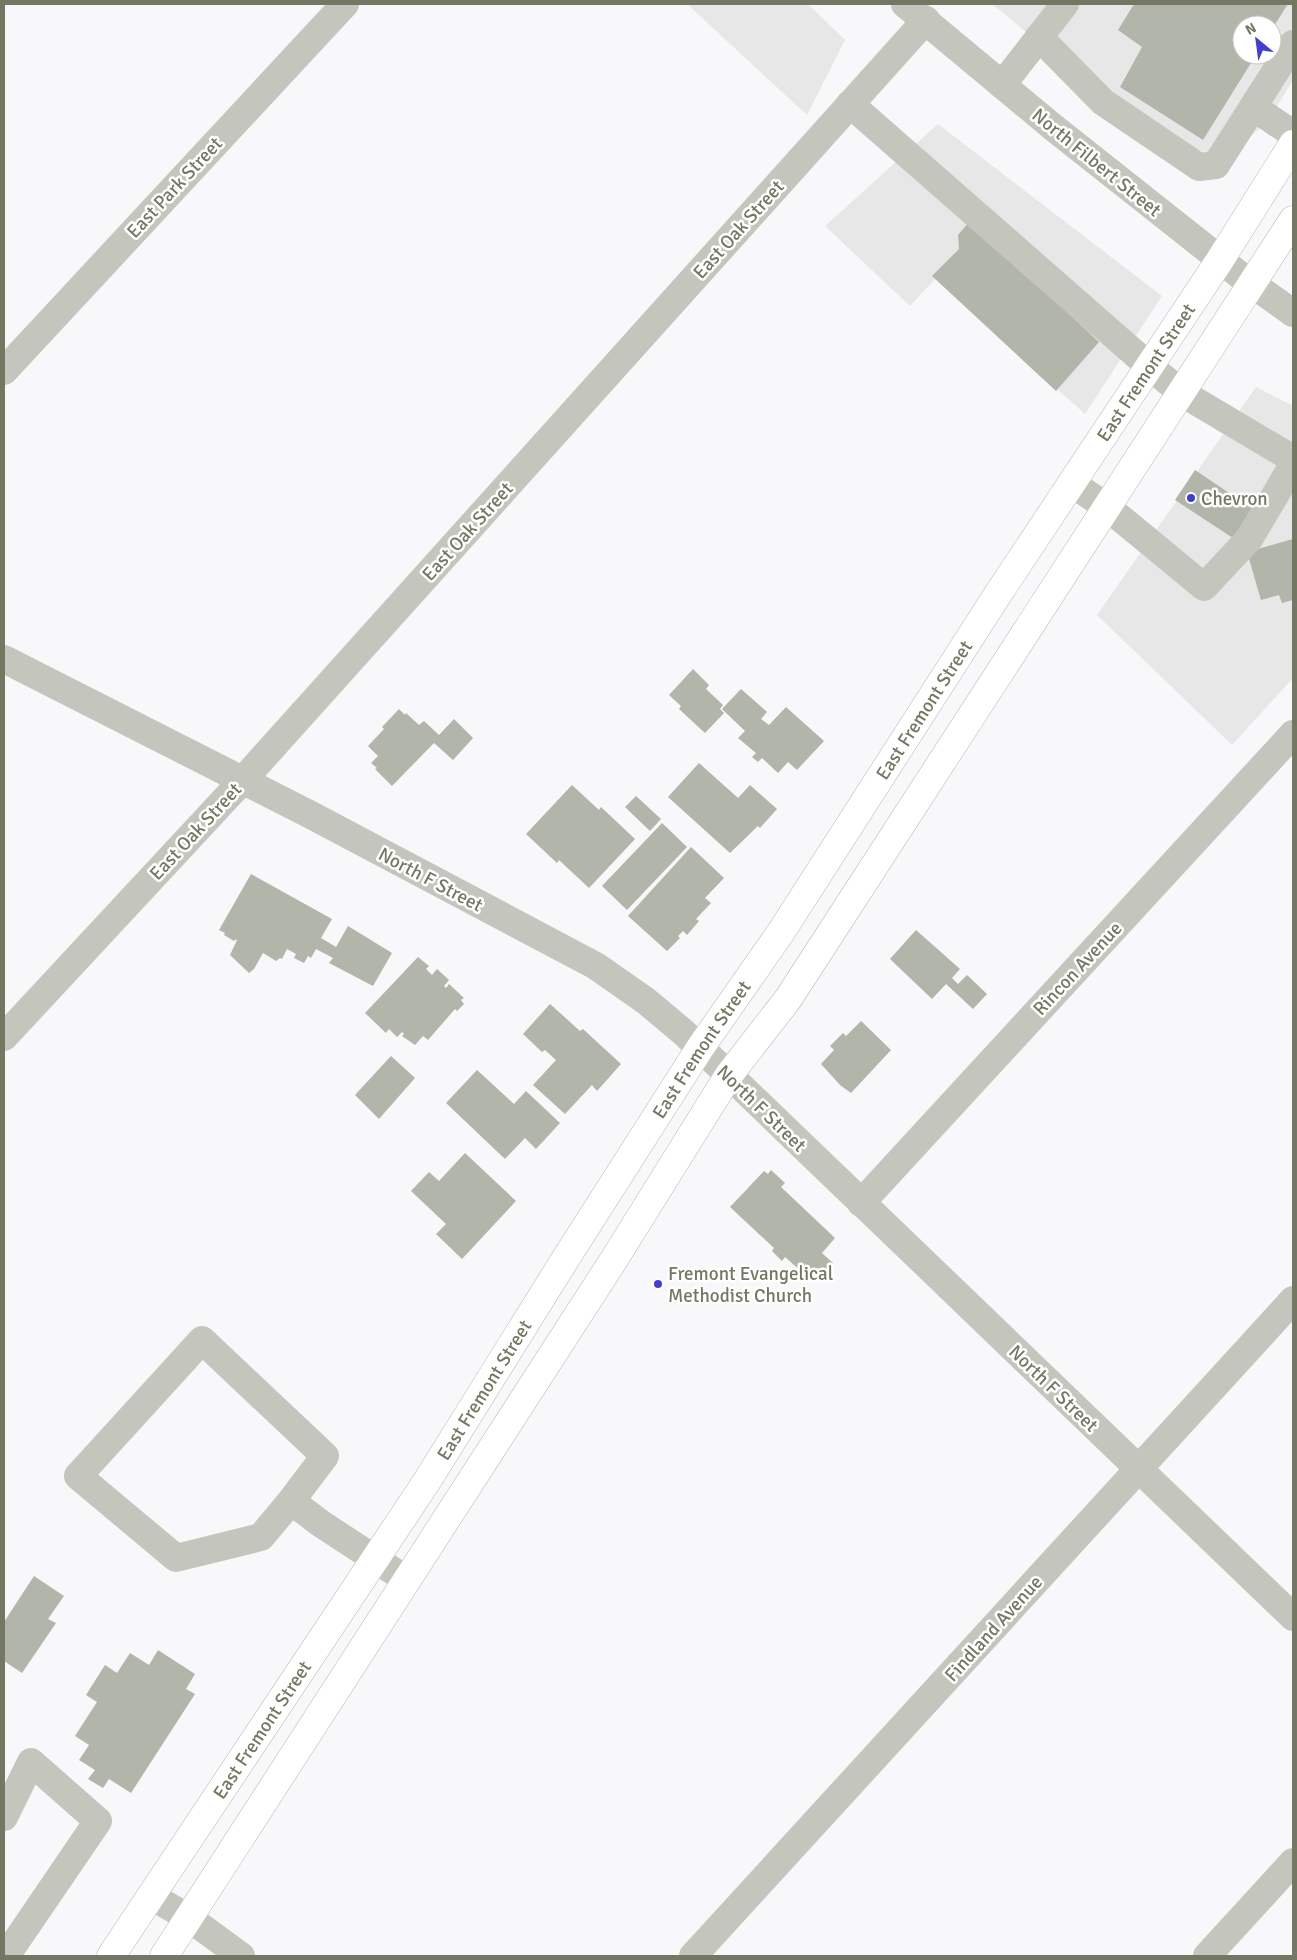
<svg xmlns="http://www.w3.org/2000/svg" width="1297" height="1960" font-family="Signika,sans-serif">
	<rect width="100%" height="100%" fill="#f8f7f9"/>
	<!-- built -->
	<g fill="#e8e7e7" fill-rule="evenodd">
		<polygon points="687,4 808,4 845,40 807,115"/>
		<path d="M 992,4 L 1293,4 L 1293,80 L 1266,124 L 1227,154 L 1168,148 ZM 1242,25 L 1272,25 L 1272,55 L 1242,55 Z"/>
		<polygon points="938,124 1162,296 1085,414 935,279 910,306 825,226"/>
		<polygon points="1256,387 1293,406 1293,678 1232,745 1097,615"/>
	</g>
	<!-- building -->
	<g fill="#b2b5a9">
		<polygon points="1134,4 1288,4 1272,29 1272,25 1242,25 1242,55 1256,55 1203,140 1120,87 1142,47 1118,30"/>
		<polygon points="970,221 1099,342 1056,391 932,276 959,249 958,235"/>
		<polygon points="1195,470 1256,511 1236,540 1175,500"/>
		<polygon points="1293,539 1293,600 1282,603 1279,595 1261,600 1247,552"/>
		<polygon points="693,669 709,685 706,689 723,705 720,709 724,713 705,733 679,709 681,706 669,695"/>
		<polygon points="741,689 767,712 761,719 769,725 786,707 824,741 797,770 788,762 778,773 762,758 758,762 752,757 756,753 738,738 745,731 722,709"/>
		<polygon points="399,709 405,715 406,713 419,725 424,721 439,735 454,719 473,738 453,760 434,743 392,786 375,769 377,768 371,763 378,756 368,746 384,729 382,727"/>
		<polygon points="699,763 738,798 750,785 777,809 760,828 758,826 730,853 668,797"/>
		<polygon points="572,785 599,810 601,807 635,839 589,888 559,860 557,863 526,834"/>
		<polygon points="636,796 661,819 650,831 625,807"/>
		<polygon points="662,823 687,847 627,910 602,886"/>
		<polygon points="691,847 724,878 705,898 711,903 696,919 699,921 687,935 683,931 678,936 680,938 667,951 628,916"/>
		<polygon points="251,874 332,919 321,938 336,947 348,926 392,953 373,986 329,963 333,958 316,949 311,958 308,956 304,963 294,958 296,954 287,949 282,959 280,958 276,961 263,953 254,969 249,973 230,955 237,940 236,939 234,941 224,935 225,933 219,930"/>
		<polygon points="916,930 960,969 952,978 958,984 967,975 987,994 973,1009 946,984 932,999 890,959"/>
		<polygon points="418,957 429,966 426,969 432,975 437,969 449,980 444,986 446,988 449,984 464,998 461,1000 464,1004 457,1011 455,1009 428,1040 423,1036 415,1045 402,1036 404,1034 402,1032 397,1037 389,1029 386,1033 365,1013"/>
		<polygon points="550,1004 580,1031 583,1029 621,1064 597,1091 592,1085 565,1114 533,1085 556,1060 545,1050 542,1052 523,1034"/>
		<polygon points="861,1021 891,1050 851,1093 840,1085 821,1064 834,1050 830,1046 843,1033 846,1036"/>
		<polygon points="391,1056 415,1078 379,1119 355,1095"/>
		<polygon points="477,1070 514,1104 526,1091 560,1123 536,1149 525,1138 505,1159 446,1103"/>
		<polygon points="465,1153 516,1201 462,1259 436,1234 446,1224 411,1191 429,1172 439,1181"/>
		<polygon points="771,1170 785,1183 781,1187 835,1238 822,1253 833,1263 817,1280 805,1268 802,1272 785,1257 782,1261 772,1251 774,1248 730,1207 764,1171 768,1174"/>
		<polygon points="34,1576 64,1596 48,1619 56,1623 22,1673 4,1661 4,1622"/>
		<polygon points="158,1650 195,1674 186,1689 195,1694 131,1793 109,1779 103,1788 88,1779 95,1770 79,1760 89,1745 75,1736 97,1702 86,1695 105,1665 117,1673 130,1653 149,1665"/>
	</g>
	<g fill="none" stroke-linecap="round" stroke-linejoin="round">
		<!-- major casing -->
		<g stroke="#b7b9b0" stroke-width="29">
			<g id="major">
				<path id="s1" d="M 111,1956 L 427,1481 L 561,1266 L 700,1048 L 781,932 L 998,594 L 1220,260 L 1293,144"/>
				<polyline points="164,1956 613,1261 729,1075 788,999 1293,220"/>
			</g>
		</g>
		<!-- minor -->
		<g stroke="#c4c6be" stroke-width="28">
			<polyline points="905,4 1054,128 1241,276 1293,313"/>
			<polyline points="1039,37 1103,102 1199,167 1216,165 1293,44"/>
			<polyline points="1002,85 1065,4"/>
			<polyline points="850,104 1149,366 1182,393 1293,459"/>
			<polyline points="1253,107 1293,134"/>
			<polyline points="4,371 345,4"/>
			<polyline points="1071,483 1107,507 1204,587 1249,539 1293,465"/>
			<polyline points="4,659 311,815 596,966 646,1001 683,1032 729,1075 1293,1617"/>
			<polyline points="4,1037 243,780 926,20"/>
			<polyline points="861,1203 1293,734"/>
			<polyline points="291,1501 325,1456 202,1340 78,1476 176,1558 261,1537 291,1501 320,1523 407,1580"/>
			<polyline points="4,1817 31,1762 98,1821 6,1956"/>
			<polyline points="151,1896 189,1918 241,1956"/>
			<polyline points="693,1956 1293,1300"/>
			<polyline points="1207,1956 1293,1862"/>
		</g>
		<!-- major -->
		<use href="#major" stroke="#fff" stroke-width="28"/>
	</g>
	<!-- markers -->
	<g fill="#413fd1" stroke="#fff" stroke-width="2">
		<circle cx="1191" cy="498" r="5"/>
		<circle cx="658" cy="1284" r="5"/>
	</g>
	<g text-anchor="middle" stroke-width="5" stroke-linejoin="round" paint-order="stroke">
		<!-- street labels -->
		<g font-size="19" fill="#747862" stroke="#fff">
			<text transform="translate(1097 162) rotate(39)" y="7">North Filbert Street</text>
			<text transform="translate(174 187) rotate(-47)" y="7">East Park Street</text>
			<text transform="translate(738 229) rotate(-48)" y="7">East Oak Street</text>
			<text dy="7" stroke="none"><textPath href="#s1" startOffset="1892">East Fremont Street</textPath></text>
			<text transform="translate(467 531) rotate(-48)" y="7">East Oak Street</text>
			<text dy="7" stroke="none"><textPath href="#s1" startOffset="1488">East Fremont Street</textPath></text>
			<text transform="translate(195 831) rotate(-47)" y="7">East Oak Street</text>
			<text transform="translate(431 879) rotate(28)" y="7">North F Street</text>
			<text transform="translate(1077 968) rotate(-47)" y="7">Rincon Avenue</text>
			<text dy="7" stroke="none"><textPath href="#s1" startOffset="1082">East Fremont Street</textPath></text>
			<text transform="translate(762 1108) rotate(44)" y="7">North F Street</text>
			<text transform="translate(1054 1388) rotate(44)" y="7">North F Street</text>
			<text dy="7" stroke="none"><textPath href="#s1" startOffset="678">East Fremont Street</textPath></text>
			<text transform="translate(993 1628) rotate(-48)" y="7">Findland Avenue</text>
			<text dy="7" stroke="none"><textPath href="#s1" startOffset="272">East Fremont Street</textPath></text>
		</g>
		<!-- poi labels -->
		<g font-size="19" fill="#747862" stroke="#fff" text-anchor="start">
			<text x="1201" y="505">Chevron</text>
			<text x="668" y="1280">Fremont Evangelical<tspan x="668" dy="22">Methodist Church</tspan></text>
		</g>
	</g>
	<!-- border -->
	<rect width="1297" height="1960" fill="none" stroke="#747862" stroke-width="10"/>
	<!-- north arrow -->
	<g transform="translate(1257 40) rotate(331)"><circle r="24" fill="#ffffff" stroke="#c7c9c0"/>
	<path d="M0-4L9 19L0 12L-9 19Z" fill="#413fd1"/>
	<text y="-8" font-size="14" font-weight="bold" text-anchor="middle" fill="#747862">N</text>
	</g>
</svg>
